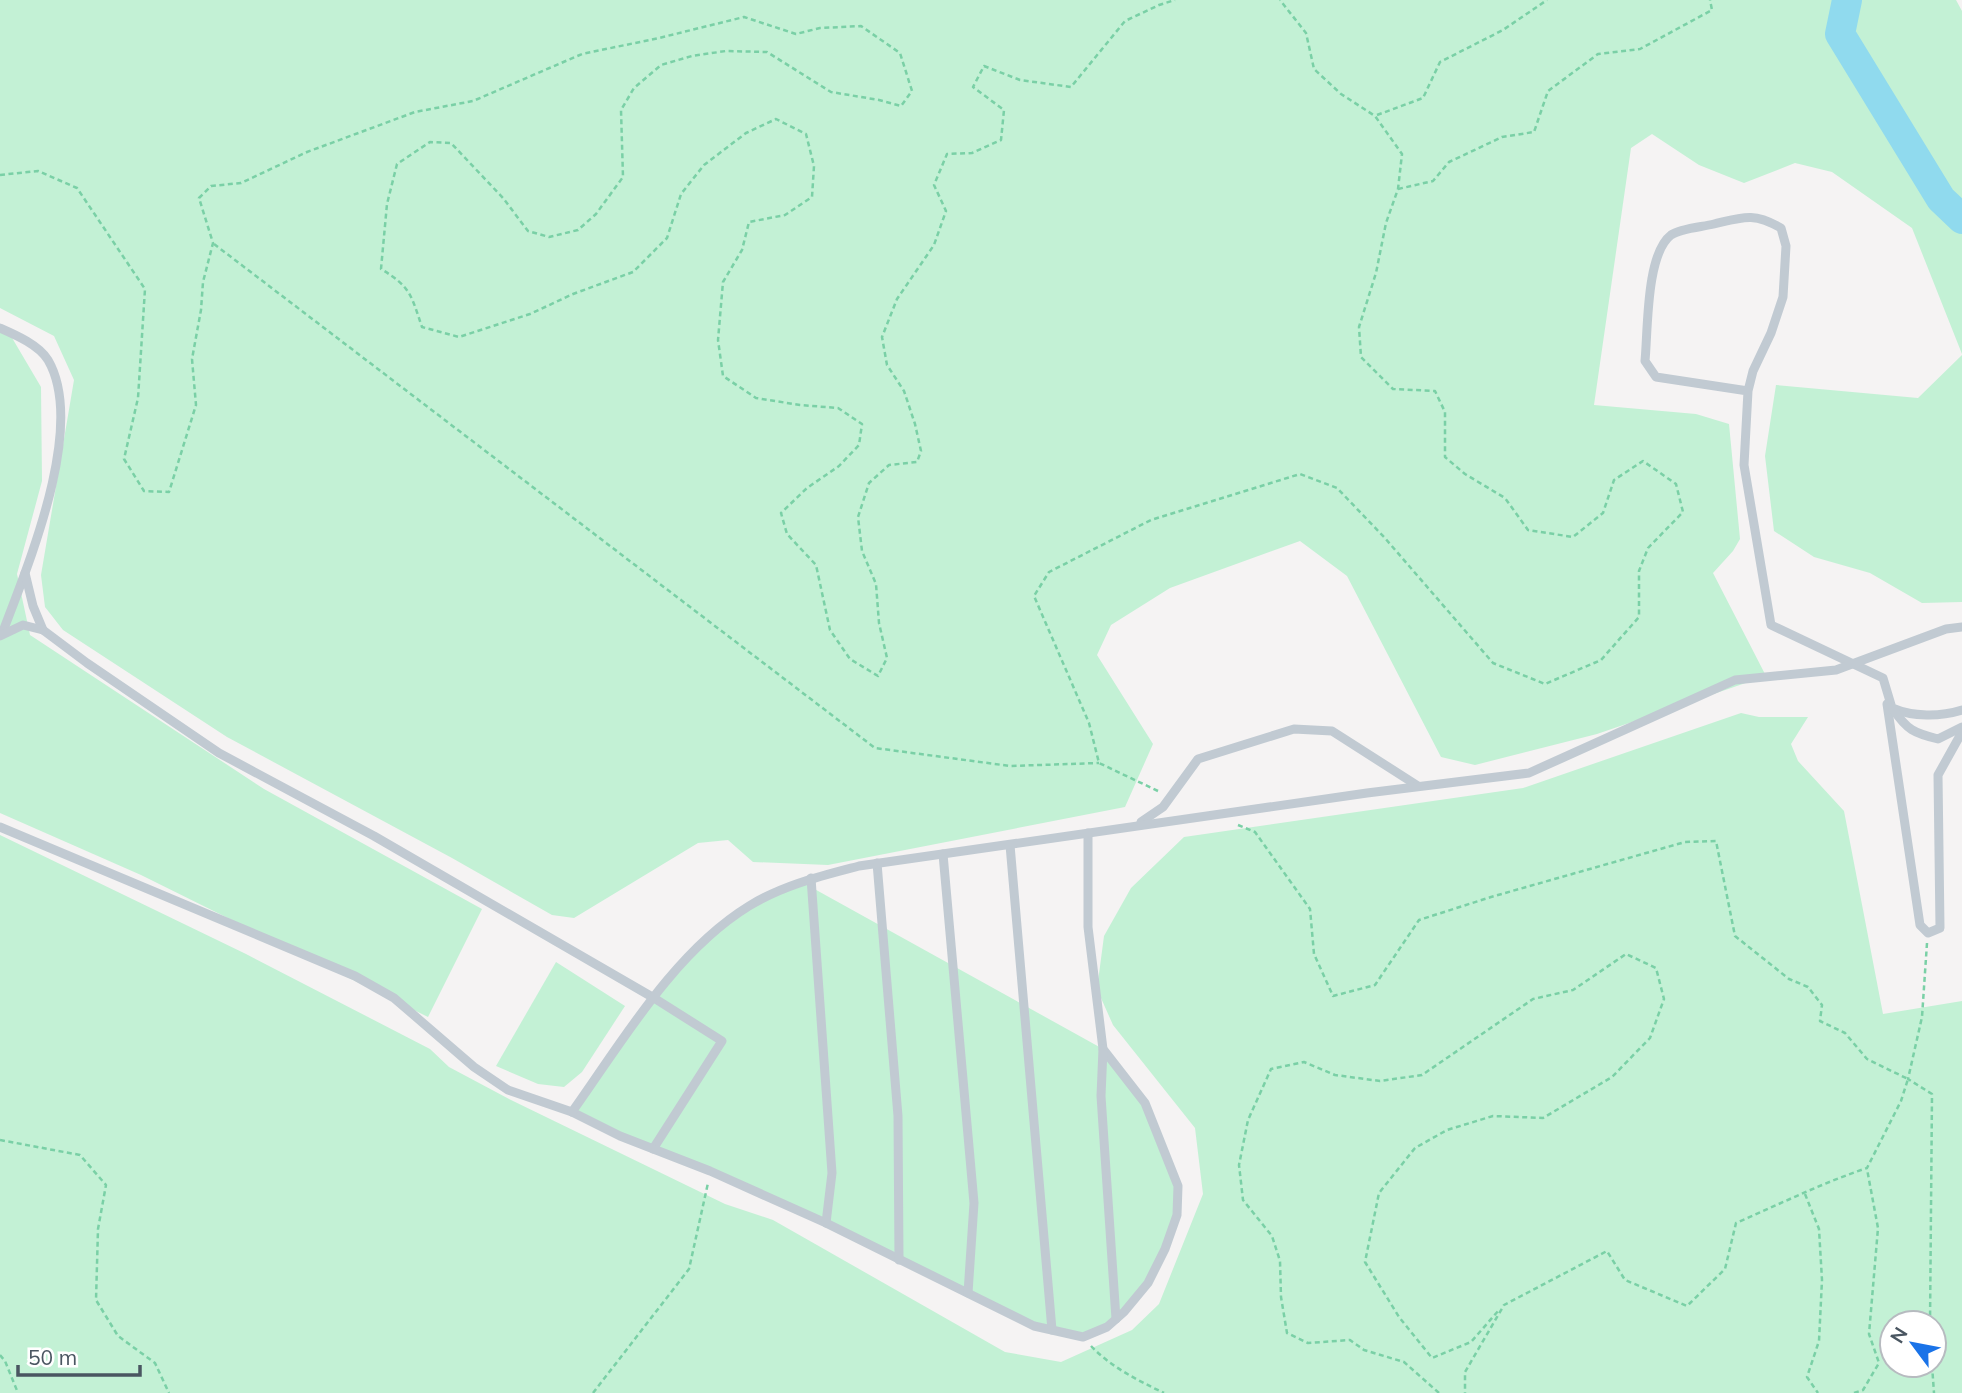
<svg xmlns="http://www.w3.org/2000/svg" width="1962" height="1393" font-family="Mulish,sans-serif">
	<rect width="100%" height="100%" fill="#f5f3f3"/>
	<!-- green -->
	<g fill="#c3f1d5" fill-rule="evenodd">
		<polygon points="0,0 1956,0 1962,11 1962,354 1912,228 1832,172 1795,163 1744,183 1699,165 1652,134 1631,148 1594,405 1696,414 1729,424 1740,539 1733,551 1713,573 1766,676 1597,734 1475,765 1441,757 1347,576 1300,541 1170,588 1111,625 1097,655 1153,744 1125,807 828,865 753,862 728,840 698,843 574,918 552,915 452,858 227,737 63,630 45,607 41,575 74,380 54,336 0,308"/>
		<polygon points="0,328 8,331 41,387 42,481 17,574 30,635 264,789 482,909 428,1017 141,875 0,813"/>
		<polygon points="1962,355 1962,602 1922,603 1870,573 1814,557 1774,531 1765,456 1776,385 1918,398"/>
		<path d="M 1741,713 L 1759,717 L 1808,717 L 1791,744 L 1798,761 L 1844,811 L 1883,1014 L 1962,1001 L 1962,1393 L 0,1393 L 0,835 L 246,954 L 430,1049 L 449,1067 L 511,1100 L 725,1204 L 773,1220 L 1005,1352 L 1061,1362 L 1132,1330 L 1159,1304 L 1203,1194 L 1195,1128 L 1113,1025 L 1097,989 L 1104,936 L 1131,888 L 1184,837 L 1523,788 ZM 1892,1323 L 1934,1323 L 1934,1365 L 1892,1365 Z"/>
		<polygon points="800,881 1103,1049 1145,1103 1178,1186 1177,1215 1148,1283 1124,1312 1083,1337 1034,1326 899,1260 572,1112 654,998 711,934 749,906"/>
		<polygon points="556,962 625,1006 582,1072 564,1087 538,1084 496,1066"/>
	</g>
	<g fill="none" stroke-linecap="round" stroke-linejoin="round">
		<!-- river -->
		<polyline stroke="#90daee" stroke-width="30" points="1847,0 1840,34 1941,199 1962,219"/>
		<!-- path -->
		<g stroke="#7ad0a6" stroke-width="2.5" stroke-dasharray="5 3.5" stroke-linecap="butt">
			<polyline points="1377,115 1423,98 1440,62 1503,30 1547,0"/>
			<path d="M 0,175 L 38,171 L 77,188 L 145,289 L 138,398 L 124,459 L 144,491 L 169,492 L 196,405 L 192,359 L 201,310 L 203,282 L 213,243 L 199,198 L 211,186 L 241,183 L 307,152 L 415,112 L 473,101 L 582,54 L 659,38 L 744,17 L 796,34 L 820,28 L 861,26 L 900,53 L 912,91 L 901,106 L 879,100 L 831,92 L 767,52 L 726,51 L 692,56 L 661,65 L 634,88 L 621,110 L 623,177 L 596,214 L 578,230 L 549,237 L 528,231 L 503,198 L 451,143 L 430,142 L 397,164 L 387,204 L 381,269 C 411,287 411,295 422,327 L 459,337 L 530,314 L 573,294 L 633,272 L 667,238 L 681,194 L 704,165 L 746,133 L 776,119 L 806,134 L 814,166 L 812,197 L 785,215 L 749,222 L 742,250 L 723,282 L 718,340 L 723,376 L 756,398 L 800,405 L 838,408 L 862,424 L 859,445 L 839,466 L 807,488 L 781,513 L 787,534 L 816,565 L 830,630 L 850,659 L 878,676 L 887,658 L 879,623 L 876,584 L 862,551 L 858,517 L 869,483 L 889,465 L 917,462 L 921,451 L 915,424 L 904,391 L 887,365 L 882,337 L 897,299 L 934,245 L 946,211 L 934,185 L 947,154 L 972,153 L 1001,140 L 1004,110 L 973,87 L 984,66 L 1020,80 L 1071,87 L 1125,21 L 1159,5 L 1175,0"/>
			<polyline points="1398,189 1433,181 1449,162 1502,137 1534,132 1548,91 1598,54 1640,49 1712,10 1710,0"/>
			<polyline points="214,244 875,748 1010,766 1099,763"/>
			<polyline points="1158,791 1099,763 1089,723 1034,596 1049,572 1151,520 1300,474 1337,488 1384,537 1493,663 1545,684 1601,660 1639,617 1639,571 1648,548 1683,512 1676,484 1643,461 1614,480 1603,513 1573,537 1528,530 1505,498 1465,474 1445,457 1445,412 1435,391 1393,389 1361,357 1359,327 1376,273 1386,223 1398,189 1402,154 1375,116 1341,94 1314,69 1306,33 1280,0"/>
			<path d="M 1238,825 L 1255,832 L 1310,909 L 1314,954 L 1333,996 L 1375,985 L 1419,920 L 1491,897 L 1685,842 L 1716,841 L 1735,936 L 1789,979 L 1808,987 L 1822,1005 L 1820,1021 L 1845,1033 L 1867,1059 L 1908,1079 L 1901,1101 L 1867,1168 C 1822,1183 1780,1204 1736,1223 L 1725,1269 L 1687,1306 L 1625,1280 L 1607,1251 L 1504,1305 L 1465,1372 L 1465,1393"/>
			<polyline points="1927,943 1922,1017 1908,1079 1932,1094 1930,1323"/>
			<polyline points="0,1140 80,1155 106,1185 98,1229 96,1300 118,1336 155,1363 169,1393"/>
			<polyline points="1805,1194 1819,1229 1822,1280 1819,1341 1807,1377 1818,1393"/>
			<path d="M 1091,1346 C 1111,1367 1137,1380 1164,1393"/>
			<polyline points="0,1355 5,1361 18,1393"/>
			<polyline points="1932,1365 1934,1393"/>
			<polyline points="593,1393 689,1269 708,1183"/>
			<polyline points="1439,1393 1404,1362 1364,1350 1350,1340 1308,1343 1287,1333 1281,1297 1280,1261 1272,1236 1243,1200 1239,1165 1248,1120 1271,1069 1304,1062 1335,1075 1380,1081 1422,1075 1533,999 1573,990 1626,954 1656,968 1664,999 1650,1038 1612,1077 1543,1118 1493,1116 1447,1130 1415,1148 1379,1193 1365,1262 1399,1317 1432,1358 1471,1342 1499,1310"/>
			<polyline points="1854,1393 1863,1390 1879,1363 1869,1334 1878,1228 1867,1169"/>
		</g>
		<!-- service -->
		<g stroke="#c1cad2" stroke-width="9">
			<path d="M 0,328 C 16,335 39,345 48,360 C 87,427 27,567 2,634"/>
			<path d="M 1748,391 L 1656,377 L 1645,361 C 1648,330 1646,254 1671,235 C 1681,228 1702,227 1714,224 C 1743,217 1754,212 1781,228 L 1786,246 L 1783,297 L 1771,333 L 1753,371 L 1748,391 L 1744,465 L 1771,625 L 1883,678 L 1892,708 C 1913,717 1940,717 1962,710"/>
			<polyline points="25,573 33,606 43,630"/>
			<polyline points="0,636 23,625 43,630 87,663 219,753 374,836 654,998 722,1041 653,1149"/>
			<polyline points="1887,704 1920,925 1928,933 1940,928 1938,775 1962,732"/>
			<path d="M 1893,709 C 1907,730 1914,733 1938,739 L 1962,727"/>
			<polyline points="1141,822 1163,807 1198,759 1294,729 1332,731 1418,786"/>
			<polyline points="0,827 355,976 394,998 474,1067 508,1090 572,1112 620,1136 710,1171 826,1223 1034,1326 1083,1337 1107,1327 1124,1312 1148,1283 1165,1249 1177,1215 1178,1186 1145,1103 1103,1049 1088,927 1088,833"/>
			<polyline points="1010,845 1052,1330"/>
			<polyline points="943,854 974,1203 968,1293"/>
			<polyline points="877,863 898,1116 899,1260"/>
			<polyline points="811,878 832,1173 826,1223"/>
			<polyline points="1103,1049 1101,1096 1116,1319"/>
			<path d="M 572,1112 C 622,1042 674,952 749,906 C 783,885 821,876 859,866 L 1367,793 L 1529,773 L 1735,680 L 1836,670 L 1946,629 L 1962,627"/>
		</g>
	</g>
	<!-- north arrow -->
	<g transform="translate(1913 1344) rotate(302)"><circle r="33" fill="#ffffff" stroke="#b7bbc0" stroke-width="2"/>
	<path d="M0-5L12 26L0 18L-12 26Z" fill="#1a73e8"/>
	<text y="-10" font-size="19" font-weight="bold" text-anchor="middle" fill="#4a5661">N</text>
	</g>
	<!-- scale -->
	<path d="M18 1365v10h122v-10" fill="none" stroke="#4a5661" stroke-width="3.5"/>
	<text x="28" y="1365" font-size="21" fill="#4a5661" stroke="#ffffff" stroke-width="5" paint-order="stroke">50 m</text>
</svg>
